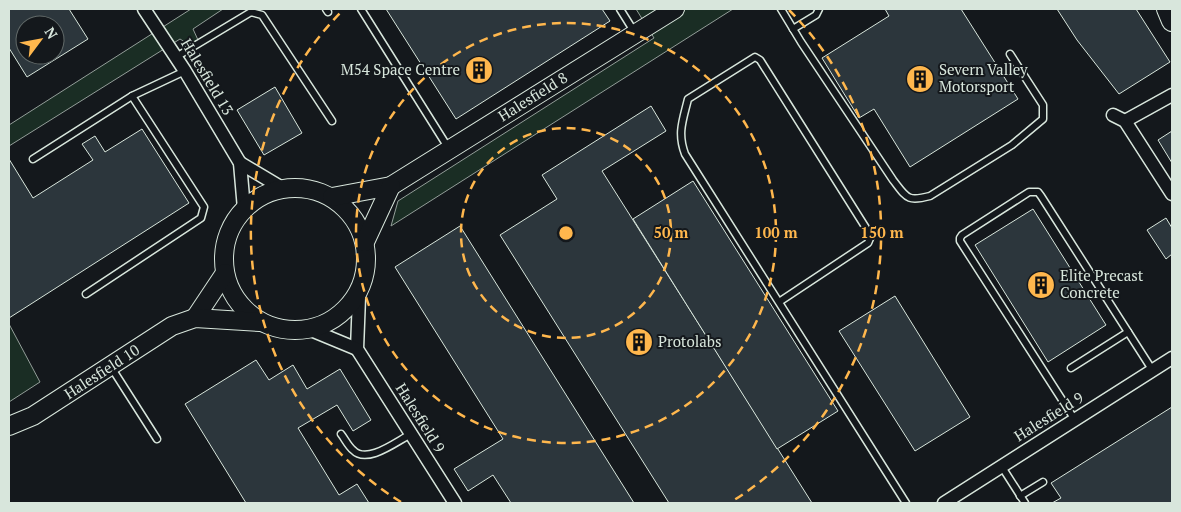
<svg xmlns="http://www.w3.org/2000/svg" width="1181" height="512" font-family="'PT Serif',serif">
	<rect width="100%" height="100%" fill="#14181c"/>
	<!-- green -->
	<g fill="#1a2d24" stroke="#939e99">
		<polygon points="191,9 223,9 193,29 198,40 188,44 180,39 9,146 9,125"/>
		<polygon points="636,9 733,9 391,226 398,201 654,38"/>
		<polygon points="9,324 40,382 9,402"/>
	</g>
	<!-- building -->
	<g fill="#2c363c" stroke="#d8e6dc" fill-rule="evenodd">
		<path d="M 9,9 L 69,9 L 88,39 L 27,77 L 9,48 ZM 25,25 L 55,25 L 55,55 L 25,55 Z"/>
		<polygon points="386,9 602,9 610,21 456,119"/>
		<polygon points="885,9 961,9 1018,99 910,167 874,109 859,118 822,58 889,16"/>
		<polygon points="1057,9 1136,9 1170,62 1119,94 1077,40"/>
		<polygon points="275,87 302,133 264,155 237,110"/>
		<polygon points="651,106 666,131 602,171 812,503 669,503 500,235 557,199 542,175"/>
		<polygon points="142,129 189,203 9,318 9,159 33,198 93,160 82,144 95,136 105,152"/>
		<polygon points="1172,131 1172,163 1158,140"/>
		<polygon points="693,181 838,411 777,449 633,219"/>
		<polygon points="1033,209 1106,325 1048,362 975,245"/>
		<polygon points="1166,218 1172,228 1172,254 1166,259 1147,230"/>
		<polygon points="460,226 634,503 511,503 493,475 468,491 454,469 503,439 395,267"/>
		<polygon points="895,296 970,417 915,451 839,331"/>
		<polygon points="256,360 269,380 293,365 307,389 340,369 371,420 353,431 337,405 298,428 339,495 357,484 369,503 246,503 185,404"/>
		<polygon points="1172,407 1172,503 1052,503 1061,498 1051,483"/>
	</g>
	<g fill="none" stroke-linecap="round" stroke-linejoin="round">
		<!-- lane casing -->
		<g stroke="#d8e6dc" stroke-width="9">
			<g id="lane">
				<polyline points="326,9 328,12"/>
				<polyline points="361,9 449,149"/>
				<polyline points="620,9 635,33"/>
				<path d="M 781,9 L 801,42 L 893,180 C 907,198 907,202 930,196 L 1012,145 L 1043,119 L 1043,105 L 1010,54"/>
				<polyline points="793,29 816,15 819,9"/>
				<polyline points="176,57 251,12 262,15 332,121"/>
				<polyline points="33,159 132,96 185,71"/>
				<polyline points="86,294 201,218 204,207 132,96"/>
				<path d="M 779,302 L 868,243 L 871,236 L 760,60 L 755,57 L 688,99 C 683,120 677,133 685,154 L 906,503"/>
				<polyline points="111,367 157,439"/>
				<polyline points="1071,368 1128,332"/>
				<polyline points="1075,420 960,241 960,238 962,235 1029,192 1038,192 1041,196 1153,371"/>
				<path d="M 341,434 C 345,439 348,446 353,450 C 367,465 397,441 411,434"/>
				<polyline points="1002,467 1025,503"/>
				<polyline points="1020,496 1043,482"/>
			</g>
		</g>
		<!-- street casing -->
		<g stroke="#d8e6dc" stroke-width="15">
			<g id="street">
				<polyline points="144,9 185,71 240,163 244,209"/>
				<polyline points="1113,115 1125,121 1172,194"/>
				<polyline points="1125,121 1172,95"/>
				<polyline points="240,163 282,188"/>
				<polyline points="359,297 357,349 455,503"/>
				<polyline points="311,330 357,349"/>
				<polyline points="944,503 1172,358"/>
			</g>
		</g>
		<!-- secondary casing -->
		<g stroke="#d8e6dc" stroke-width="20">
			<g id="secondary">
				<circle cx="295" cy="259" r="71"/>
				<polyline points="332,197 391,186 675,9"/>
				<polyline points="365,242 391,186"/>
				<polyline points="195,318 225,273"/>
				<polyline points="9,426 33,416 172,326 195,318 260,322"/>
			</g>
		</g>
		<!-- primary casing -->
		<g stroke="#d8e6dc" stroke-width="22">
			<polyline id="primary" points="1167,9 1172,21"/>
		</g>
		<!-- lane -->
		<use href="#lane" stroke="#14181c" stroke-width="6"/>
		<!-- street -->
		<use href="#street" stroke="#14181c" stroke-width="12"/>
		<!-- secondary -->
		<use href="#secondary" stroke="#14181c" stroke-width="18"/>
		<!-- primary -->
		<use href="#primary" stroke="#14181c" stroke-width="20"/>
	</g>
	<!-- distance rings -->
	<g fill="none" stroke="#ffb74d" stroke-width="2.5" stroke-dasharray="9 6">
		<circle cx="566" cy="233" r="105"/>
		<circle cx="566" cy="233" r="210"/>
		<path d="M401 502A316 316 0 0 1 343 10M789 10A316 316 0 0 1 731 502"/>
	</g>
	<!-- icons -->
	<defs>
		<g id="building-disc" transform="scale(1.4375)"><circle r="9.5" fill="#ffb74d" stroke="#14181c"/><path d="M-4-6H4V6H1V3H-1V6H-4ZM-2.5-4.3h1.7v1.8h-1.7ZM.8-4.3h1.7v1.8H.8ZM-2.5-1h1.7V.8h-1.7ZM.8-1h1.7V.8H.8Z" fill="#111"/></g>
	</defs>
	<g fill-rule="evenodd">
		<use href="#building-disc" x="479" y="70"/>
		<use href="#building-disc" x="920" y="79"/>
		<use href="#building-disc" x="1041" y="285"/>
		<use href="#building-disc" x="639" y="342"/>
	</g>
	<g text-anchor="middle" stroke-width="4" stroke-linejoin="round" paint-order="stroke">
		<!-- poi labels -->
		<g font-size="15" fill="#d8e6dc" stroke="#14181c" text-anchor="start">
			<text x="460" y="75" text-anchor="end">M54 Space Centre</text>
			<text x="939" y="75">Severn Valley<tspan x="939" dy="17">Motorsport</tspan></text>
			<text x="1060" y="281">Elite Precast<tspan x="1060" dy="17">Concrete</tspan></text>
			<text x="658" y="347">Protolabs</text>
		</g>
		<!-- street labels -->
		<g font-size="15" fill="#d8e6dc" stroke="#14181c">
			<text transform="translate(207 77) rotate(59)" y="5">Halesfield 13</text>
			<text transform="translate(533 97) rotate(-32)" y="5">Halesfield 8</text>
			<text transform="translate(102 372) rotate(-33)" y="5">Halesfield 10</text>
			<text transform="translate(1049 417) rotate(-32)" y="5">Halesfield 9</text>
			<text transform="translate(420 418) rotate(58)" y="5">Halesfield 9</text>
		</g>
	</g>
	<circle cx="566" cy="233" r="8" fill="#ffb74d" stroke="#14181c" stroke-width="2.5"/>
	<g font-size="15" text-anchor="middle" font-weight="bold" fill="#ffb74d" stroke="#14181c" stroke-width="4" stroke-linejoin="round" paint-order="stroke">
		<text x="671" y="238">50 m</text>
		<text x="776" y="238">100 m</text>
		<text x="882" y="238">150 m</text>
	</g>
	<!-- border -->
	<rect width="1181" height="512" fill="none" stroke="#d8e6dc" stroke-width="20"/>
	<!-- north arrow -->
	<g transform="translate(40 40) rotate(58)"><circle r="24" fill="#14181c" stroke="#626a69"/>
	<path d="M0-4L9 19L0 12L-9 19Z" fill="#ffb74d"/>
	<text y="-8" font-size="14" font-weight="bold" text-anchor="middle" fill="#d8e6dc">N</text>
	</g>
</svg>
